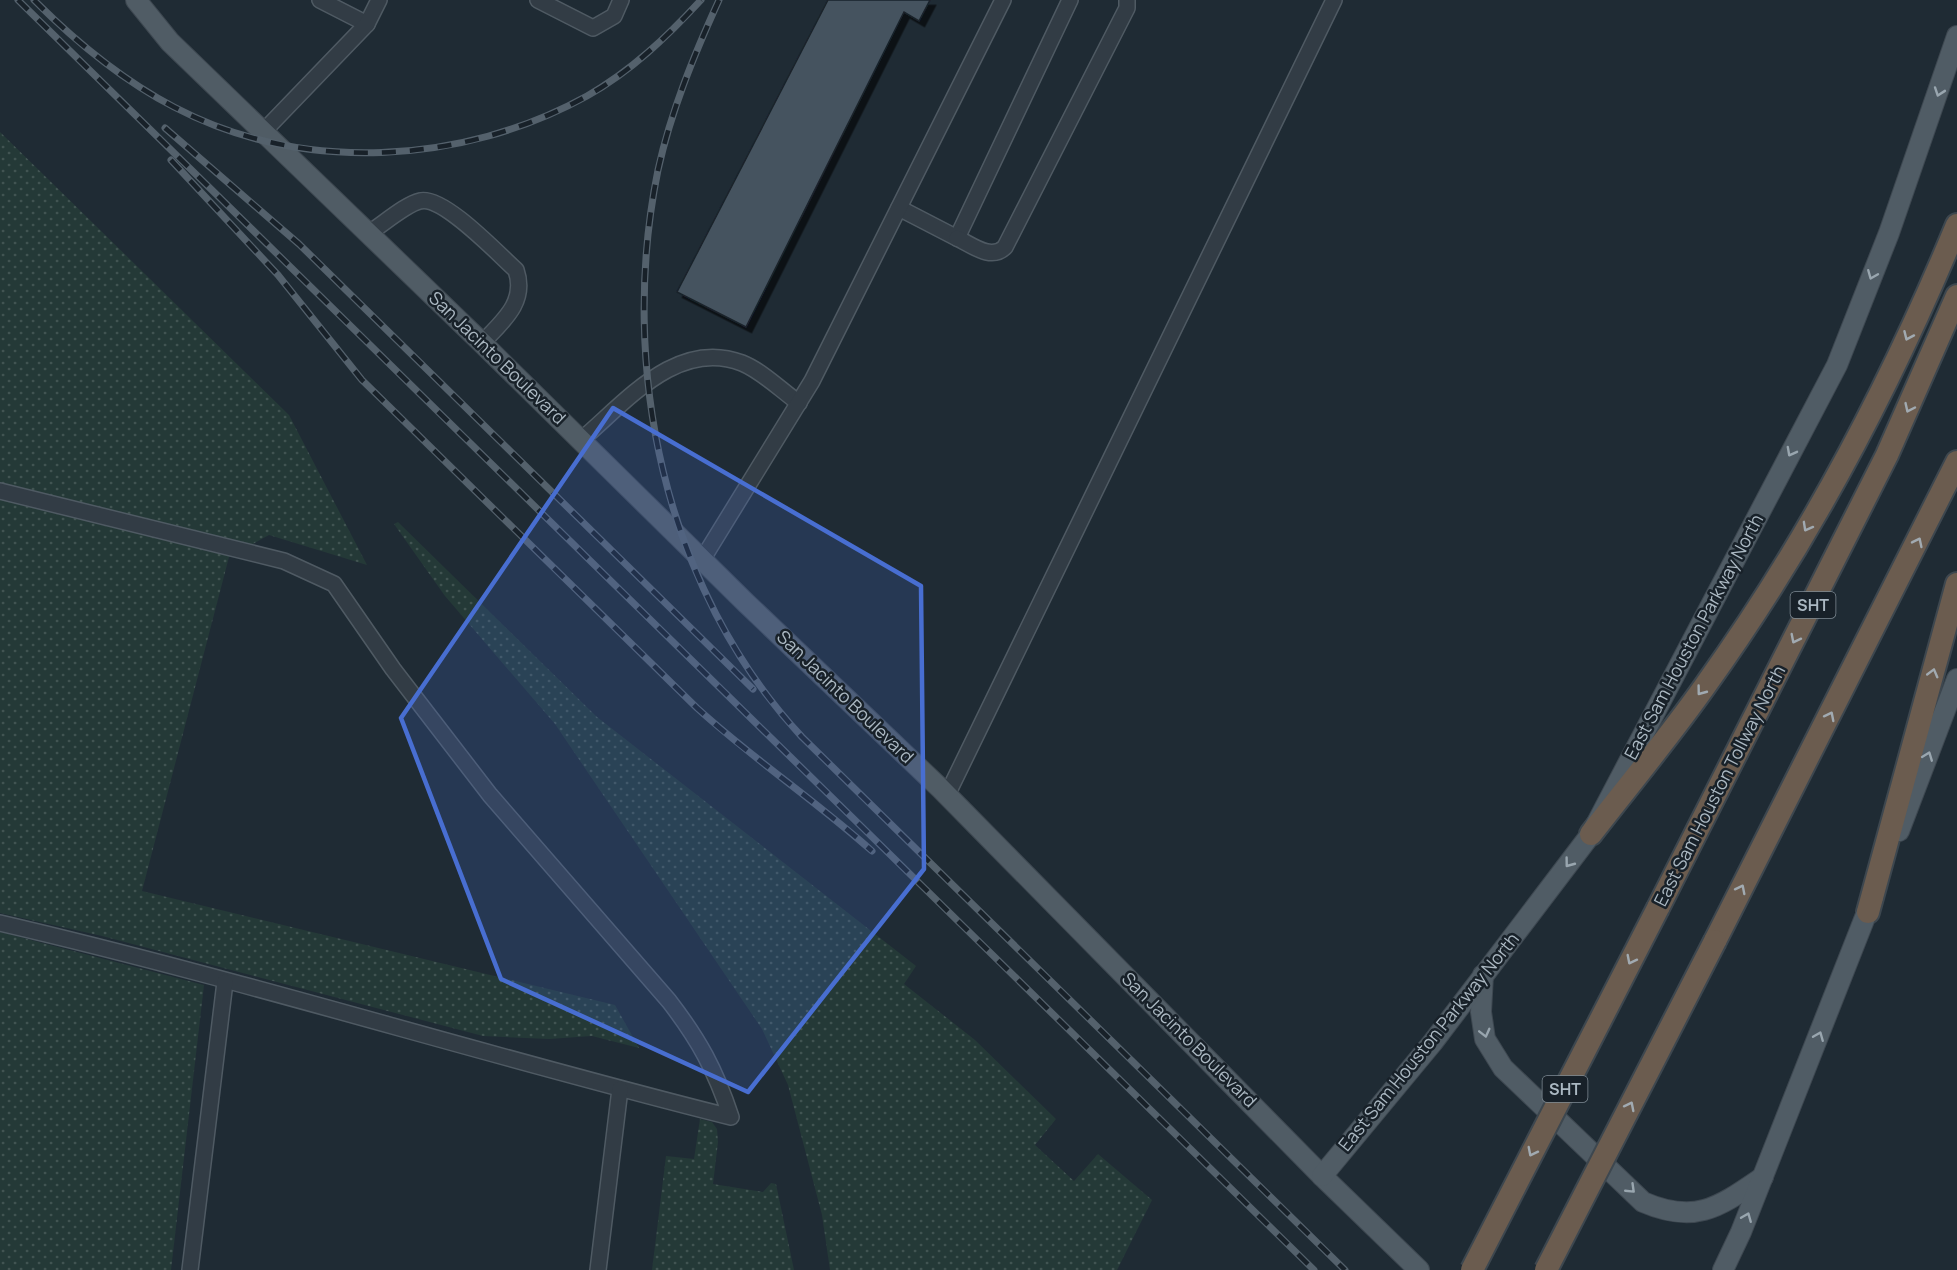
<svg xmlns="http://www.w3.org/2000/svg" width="1957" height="1270" font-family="Manrope,sans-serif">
	<defs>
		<pattern id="grass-dots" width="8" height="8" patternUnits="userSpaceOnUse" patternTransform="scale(1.5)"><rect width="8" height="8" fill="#243937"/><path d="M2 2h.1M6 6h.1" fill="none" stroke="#415452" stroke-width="1.8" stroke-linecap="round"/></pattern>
		<filter id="shadow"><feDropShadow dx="5.5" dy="5.5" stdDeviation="0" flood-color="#0009"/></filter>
	</defs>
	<rect width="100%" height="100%" fill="#1f2b34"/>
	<!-- grass -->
	<g fill="url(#grass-dots)">
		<polygon points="0,132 289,415 367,565 269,535 229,557 142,891 615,1005 639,1048 592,1036 549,1039 483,1036 102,936 0,913"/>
		<polygon points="398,522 597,717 916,966 904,984 975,1040 1056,1119 1035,1145 1074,1181 1098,1154 1152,1200 1117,1270 830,1270 822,1215 788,1085 762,1029 555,724 445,596 394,524"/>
		<polygon points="0,932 204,985 171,1270 0,1270"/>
		<polygon points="700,1119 712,1122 717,1129 718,1142 713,1184 763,1192 771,1183 776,1184 794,1270 652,1270 666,1156 694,1159"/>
	</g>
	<!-- building -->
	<polygon fill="#45535e" stroke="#1a232b" stroke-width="1.5" filter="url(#shadow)" points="828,0 930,0 919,21 904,12 746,327 677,292"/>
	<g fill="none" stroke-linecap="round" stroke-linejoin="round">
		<!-- minor casing -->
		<g stroke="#4f5a63" stroke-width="18">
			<g id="minor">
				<polyline points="320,0 367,24"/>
				<polyline points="538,0 593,28 614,16 621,0"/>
				<polyline points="263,132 367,24 379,0"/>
				<polyline points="899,208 957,238 1070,0"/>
				<path d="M 369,233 C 382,225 406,204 420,201 C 443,195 498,254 516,270 C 527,302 503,321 482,343"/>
				<path d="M 957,238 C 972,245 991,261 1005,247 L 1127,8 L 1127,0"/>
				<path d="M 581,440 C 626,402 677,338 742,363 C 762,371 782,391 799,403"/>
				<path d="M 0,491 L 284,561 L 334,584 L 393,669 L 490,795 L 669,1001 C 699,1040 715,1069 731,1117 C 486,1056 245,980 0,923"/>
				<polyline points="702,560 812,381 1003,0"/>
				<polyline points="947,795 1334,0"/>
				<polyline points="190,1270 225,982"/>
				<polyline points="598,1270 620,1089"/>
			</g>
		</g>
		<!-- major casing -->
		<g stroke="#3e4851" stroke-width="22">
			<g id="major">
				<polyline points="136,0 170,42 482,343 746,603 940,788 1322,1176 1419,1270"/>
				<polyline points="1899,831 1957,679"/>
				<path d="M 1483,975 L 1481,1012 L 1485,1039 L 1503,1068 L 1643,1202 C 1696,1225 1719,1207 1763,1177"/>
				<polyline points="1322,1176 1433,1042 1591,834 1837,365 1889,233 1957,36"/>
				<polyline points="1723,1270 1741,1232 1873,897"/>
			</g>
		</g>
		<!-- highway casing -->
		<g stroke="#3d474f" stroke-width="26">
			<g id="highway">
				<path d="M 1591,834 C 1629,785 1669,737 1705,686 C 1807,544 1890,387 1957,225"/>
				<polyline points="1658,908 1887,455 1957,296"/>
				<polyline points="1868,912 1957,584"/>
				<polyline points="1715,941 1957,462"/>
			</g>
		</g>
		<!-- minor -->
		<use href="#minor" stroke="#323c45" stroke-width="15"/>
		<!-- major -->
		<use href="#major" stroke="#505c65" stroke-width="20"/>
		<!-- highway -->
		<use href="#highway" stroke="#6b5c4f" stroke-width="22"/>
		<!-- rail casing -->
		<g stroke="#54616c" stroke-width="7">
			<g id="rail">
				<polyline points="18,0 1314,1270"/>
				<path d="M 34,0 C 75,41 122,80 174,107 C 302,174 462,165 587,96 C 631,71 667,37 701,0"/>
				<path d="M 719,0 C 694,55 671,111 658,170 C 618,366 664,589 802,737 L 1345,1270"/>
				<polyline points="165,128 299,244 753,689"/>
				<path d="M 171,160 L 278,275 L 362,380 L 697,708 C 753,759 816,801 872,851"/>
			</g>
		</g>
		<!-- rail -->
		<use href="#rail" stroke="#182129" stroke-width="4.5" stroke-dasharray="14" stroke-linecap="butt"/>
		<!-- highway-bridge casing -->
		<g stroke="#3d474f" stroke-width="26" stroke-linecap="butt">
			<g id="highway-bridge">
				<polyline points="1472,1270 1658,908"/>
				<polyline points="1546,1270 1715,941"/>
			</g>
		</g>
		<!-- highway-bridge -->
		<use href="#highway-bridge" stroke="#6b5c4f" stroke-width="22"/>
	</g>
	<!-- one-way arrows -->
	<defs><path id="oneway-chevron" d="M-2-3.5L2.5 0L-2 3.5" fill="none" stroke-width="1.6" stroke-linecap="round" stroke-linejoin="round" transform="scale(1.5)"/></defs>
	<g stroke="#99a6af">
		<use href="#oneway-chevron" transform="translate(1939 92) rotate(109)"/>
		<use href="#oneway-chevron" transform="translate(1872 275) rotate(112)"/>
		<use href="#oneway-chevron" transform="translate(1791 452) rotate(118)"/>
		<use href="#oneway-chevron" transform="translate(1928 756) rotate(-69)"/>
		<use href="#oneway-chevron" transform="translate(1569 863) rotate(127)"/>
		<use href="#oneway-chevron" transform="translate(1485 1033) rotate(76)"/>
		<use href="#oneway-chevron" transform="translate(1819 1036) rotate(-68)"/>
		<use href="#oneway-chevron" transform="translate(1631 1189) rotate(44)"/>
		<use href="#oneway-chevron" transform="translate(1747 1217) rotate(-68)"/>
	</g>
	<g stroke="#a1aab1">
		<use href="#oneway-chevron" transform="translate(1908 336) rotate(114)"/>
		<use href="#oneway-chevron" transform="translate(1909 408) rotate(115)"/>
		<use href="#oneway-chevron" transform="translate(1807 527) rotate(119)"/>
		<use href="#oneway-chevron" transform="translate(1918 542) rotate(-64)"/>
		<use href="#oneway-chevron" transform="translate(1795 639) rotate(117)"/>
		<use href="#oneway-chevron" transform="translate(1933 673) rotate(-75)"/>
		<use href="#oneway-chevron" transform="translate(1701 691) rotate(127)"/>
		<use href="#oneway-chevron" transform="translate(1830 716) rotate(-63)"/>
		<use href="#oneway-chevron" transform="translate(1741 889) rotate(-63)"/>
		<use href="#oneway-chevron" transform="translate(1631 960) rotate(117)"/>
		<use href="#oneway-chevron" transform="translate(1630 1106) rotate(-63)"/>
		<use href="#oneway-chevron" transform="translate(1532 1152) rotate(117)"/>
	</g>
	<!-- marked area -->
	<path fill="#486ed1" fill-opacity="0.2" stroke="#486ed1" stroke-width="4.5" stroke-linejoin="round" d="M 613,408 L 921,586 L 924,869 L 748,1092 L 501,979 L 401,718 Z"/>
	<g text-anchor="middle" stroke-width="5" stroke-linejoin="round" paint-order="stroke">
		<!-- shield labels -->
		<g fill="#182129" stroke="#7f8b94" stroke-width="1.5">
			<rect x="1790.5" y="592" width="45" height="26" rx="4.5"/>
			<rect x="1542.5" y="1076" width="45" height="26" rx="4.5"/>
		</g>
		<g font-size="16" font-weight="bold" fill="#abb8c2">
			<text x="1813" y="611">SHT</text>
			<text x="1565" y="1095">SHT</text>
		</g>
		<!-- street labels -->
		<g font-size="18" fill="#abb8c2" stroke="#182129">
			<text transform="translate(497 358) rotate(44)" y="6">San Jacinto Boulevard</text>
			<text transform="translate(1694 637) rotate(-62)" y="6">East Sam Houston Parkway North</text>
			<text transform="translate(845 697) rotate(44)" y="6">San Jacinto Boulevard</text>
			<text transform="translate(1720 786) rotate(-63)" y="6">East Sam Houston Tollway North</text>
			<text transform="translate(1189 1040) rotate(45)" y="6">San Jacinto Boulevard</text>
			<text transform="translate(1429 1042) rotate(-51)" y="6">East Sam Houston Parkway North</text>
		</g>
	</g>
</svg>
